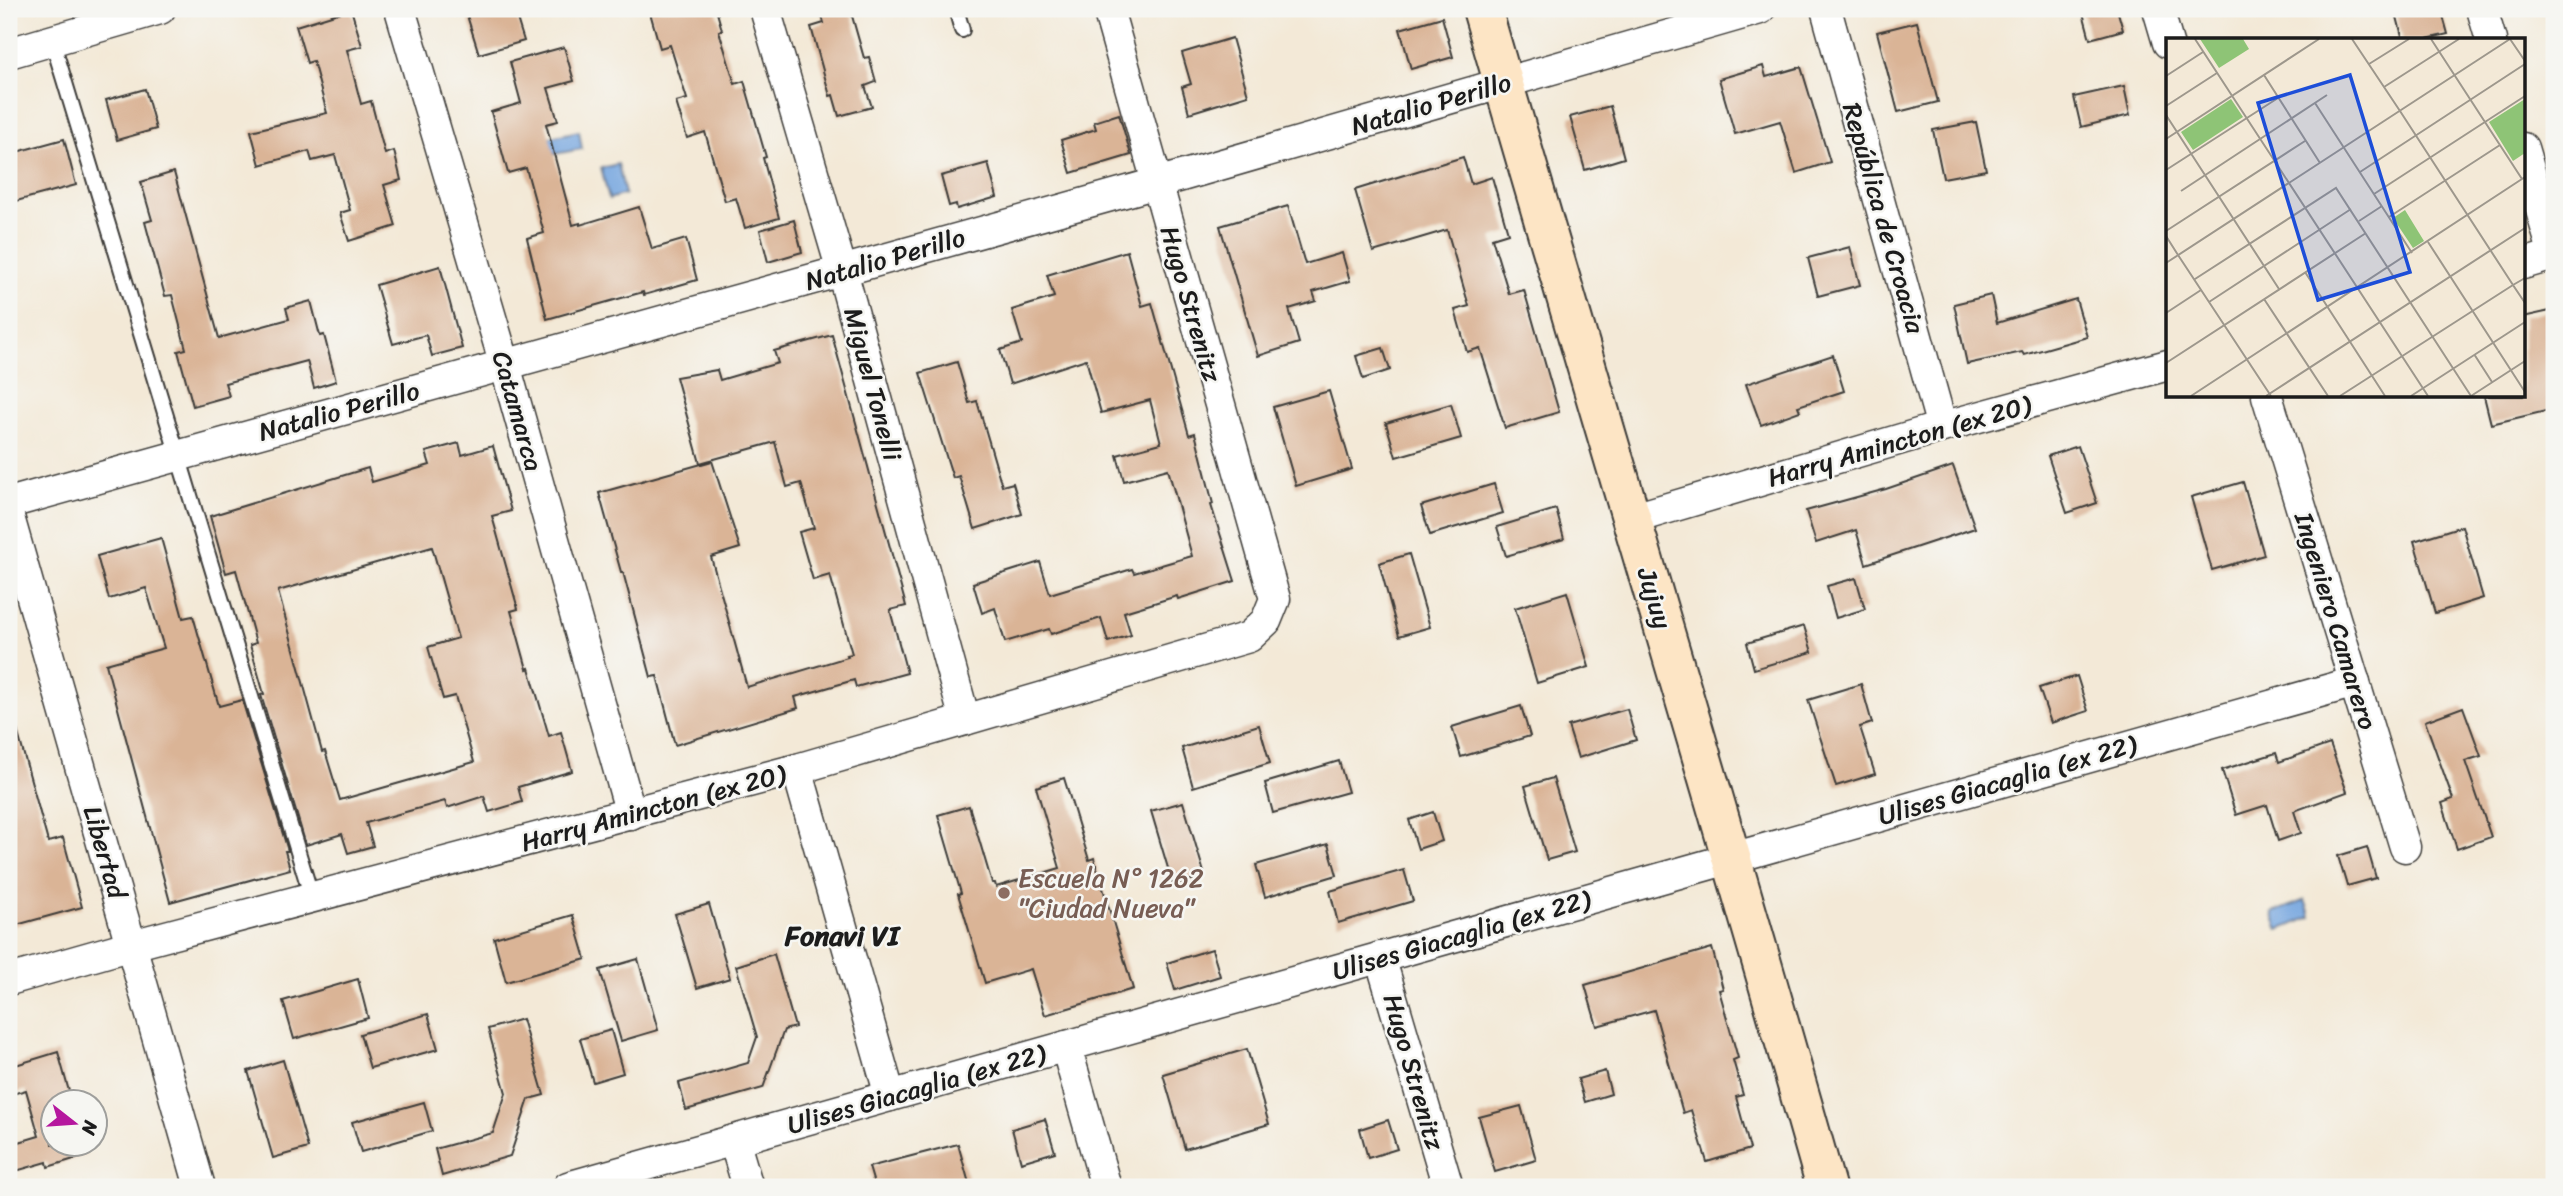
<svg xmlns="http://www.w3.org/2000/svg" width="2563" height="1196" font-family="Sriracha,sans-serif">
	<rect width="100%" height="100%" fill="#f6f6f2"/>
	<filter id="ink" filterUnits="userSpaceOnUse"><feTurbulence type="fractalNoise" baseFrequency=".0143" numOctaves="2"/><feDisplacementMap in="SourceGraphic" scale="14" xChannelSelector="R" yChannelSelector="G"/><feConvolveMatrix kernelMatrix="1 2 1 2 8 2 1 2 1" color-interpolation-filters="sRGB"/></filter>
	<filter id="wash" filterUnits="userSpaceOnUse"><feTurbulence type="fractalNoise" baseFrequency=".00686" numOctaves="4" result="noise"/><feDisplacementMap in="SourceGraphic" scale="28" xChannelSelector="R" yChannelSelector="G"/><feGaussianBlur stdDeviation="1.57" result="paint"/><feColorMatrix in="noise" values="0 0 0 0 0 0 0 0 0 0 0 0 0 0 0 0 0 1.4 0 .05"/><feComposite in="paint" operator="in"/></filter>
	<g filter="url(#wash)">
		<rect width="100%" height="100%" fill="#f3e9d7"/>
		<!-- water -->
		<g fill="#75a5df" stroke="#48607e" stroke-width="2">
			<polygon points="579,131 582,149 549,155 546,138"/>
			<polygon points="618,164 625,194 609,199 601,168"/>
			<polygon points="2305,900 2311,917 2279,930 2272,913"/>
		</g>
		<g id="blocks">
			<!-- building -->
			<g fill="#dab496" fill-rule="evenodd">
				<polygon points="351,9 362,46 347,50 361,104 371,101 385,154 394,151 401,180 384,185 396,226 349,241 340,213 350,210 335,155 312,161 309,151 260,165 251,131 327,113 313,61 307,63 296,26"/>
				<polygon points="465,9 514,9 524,41 479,54"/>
				<polygon points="649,9 716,9 722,30 719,31 735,84 744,81 766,157 763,158 779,218 745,228 736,198 725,201 705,132 687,138 676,102 687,99 670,45 660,48"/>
				<polygon points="820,9 850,9 864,58 869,57 876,82 865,86 872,107 839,116 833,95 830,96 811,27 824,23"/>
				<polygon points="2082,9 2117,9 2123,30 2090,39"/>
				<polygon points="2395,9 2441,9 2448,34 2422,40 2403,40"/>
				<polygon points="1442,17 1453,57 1411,69 1400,29"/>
				<polygon points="1917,22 1938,102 1898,112 1877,32"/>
				<polygon points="1232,38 1248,95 1189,113 1182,87 1191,84 1182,53"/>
				<polygon points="564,47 574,81 548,88 558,121 546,124 573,225 580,223 580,225 639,207 652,249 686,239 697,280 644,295 643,292 547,319 527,238 544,233 526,168 508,173 491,112 521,103 510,62"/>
				<polygon points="1763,66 1766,77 1801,67 1830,162 1796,173 1780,121 1735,134 1719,79"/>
				<polygon points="2124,86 2130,115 2081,127 2074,97"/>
				<polygon points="145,89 156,129 117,140 106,100"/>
				<polygon points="1610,106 1624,158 1585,170 1570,117"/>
				<polygon points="1119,114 1131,155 1071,173 1061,140 1096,129 1094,122"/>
				<polygon points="1976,122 1986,170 1943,178 1933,130"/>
				<polygon points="64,139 76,185 9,203 9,154"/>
				<polygon points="1463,157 1471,184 1492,177 1508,233 1492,238 1509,294 1524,290 1559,412 1505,428 1480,348 1467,352 1455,310 1469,306 1447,230 1373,252 1355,190"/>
				<polygon points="988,163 997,197 957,209 956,204 949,206 941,176"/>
				<polygon points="174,172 219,338 289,319 286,308 311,301 320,336 324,335 336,381 314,388 307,361 225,383 229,396 193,406 178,351 186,349 172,295 165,296 145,222 152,220 141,182"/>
				<polygon points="1288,206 1305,264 1342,253 1350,281 1313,292 1316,301 1289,309 1299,343 1258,356 1220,226"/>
				<polygon points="794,220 802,252 768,262 760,230"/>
				<polygon points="1850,247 1860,285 1818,296 1808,258"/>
				<polygon points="1127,251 1142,306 1152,303 1189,435 1195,433 1213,504 1211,505 1235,581 1178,599 1177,596 1124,612 1131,635 1108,642 1101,618 1051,634 1049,629 1005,642 995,608 982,613 973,583 1040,562 1050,594 1132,569 1134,573 1192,556 1168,469 1124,481 1117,455 1161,443 1150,400 1101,413 1086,359 1010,384 1000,350 1022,343 1012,310 1054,297 1047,275"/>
				<polygon points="440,266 462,348 432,356 426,335 393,344 376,285"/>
				<polygon points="1991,295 1997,323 2076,299 2087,337 2024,355 2022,352 1967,364 1954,304"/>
				<polygon points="2550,311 2554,328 2554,409 2491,424 2484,396 2523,396 2523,317"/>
				<polygon points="832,335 906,606 890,610 907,673 856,687 854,680 795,697 798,708 675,745 657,676 651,677 623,572 621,572 599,493 712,461 740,548 711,557 747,687 848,657 847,655 852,654 830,575 813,580 799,532 814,528 801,483 787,487 775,442 700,463 676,377 717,370 720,380 778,363 774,351"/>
				<polygon points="1383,348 1390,370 1363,379 1356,356"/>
				<polygon points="1833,355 1844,391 1798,406 1800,411 1761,425 1746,384"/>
				<polygon points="957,362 969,403 977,401 1002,486 1013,483 1022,514 975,529 959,476 953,478 920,373"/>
				<polygon points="1329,391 1352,469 1296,486 1273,407"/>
				<polygon points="1451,404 1461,438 1396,457 1386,423"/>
				<path d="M 459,443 L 462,455 L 493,446 L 511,511 L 492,516 L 518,609 L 511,611 L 527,669 L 529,668 L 549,736 L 561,732 L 572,771 L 518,787 L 522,802 L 489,812 L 484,796 L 447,808 L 445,801 L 366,823 L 373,846 L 348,853 L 342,834 L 306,845 L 261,695 L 264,694 L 250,645 L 256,643 L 236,570 L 226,573 L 210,516 L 368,468 L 372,482 L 430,465 L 426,452 ZM 432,547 L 458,638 L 428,647 L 443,699 L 455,696 L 474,762 L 340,800 L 325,751 L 322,752 L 278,591 Z"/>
				<polygon points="2078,446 2097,503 2067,513 2048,456"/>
				<polygon points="1953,466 1975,528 1866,564 1856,530 1816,543 1806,511 1886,489"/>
				<polygon points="2243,482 2264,555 2212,570 2191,497"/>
				<polygon points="1494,484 1503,513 1430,535 1421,506"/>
				<polygon points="1556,509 1564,539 1506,556 1497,527"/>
				<polygon points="2462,526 2483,598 2435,613 2414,541"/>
				<polygon points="161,538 183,618 193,616 219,706 242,700 288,851 285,851 290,869 170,902 106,664 164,648 146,588 109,599 97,556"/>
				<polygon points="1409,554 1430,627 1399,636 1379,563"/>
				<polygon points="1856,578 1865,609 1836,618 1827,586"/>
				<polygon points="1567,592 1589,667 1537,683 1515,608"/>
				<polygon points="1804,626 1812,652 1754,669 1747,643"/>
				<polygon points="2077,676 2088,711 2051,723 2039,688"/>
				<polygon points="1861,684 1872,723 1860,727 1875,774 1836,786 1808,700"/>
				<polygon points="1521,706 1530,736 1461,757 1452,727"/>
				<polygon points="2463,707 2481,756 2465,761 2491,837 2457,849 2442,803 2453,799 2425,721"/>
				<polygon points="1627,709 1636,740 1578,758 1568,726"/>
				<polygon points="1259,725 1270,763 1193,787 1182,748"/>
				<polygon points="16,726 48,842 63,838 82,907 9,927 9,727"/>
				<polygon points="2330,744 2347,792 2294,811 2301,833 2278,841 2267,805 2236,815 2222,770 2276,753 2279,762"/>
				<polygon points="1339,761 1348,792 1273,813 1265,783"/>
				<polygon points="1064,778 1089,860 1094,858 1133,989 1045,1015 1031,969 985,983 958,894 961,893 938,815 969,806 992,883 995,883 996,887 1060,868 1036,787"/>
				<polygon points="1553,778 1575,852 1547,860 1525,786"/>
				<polygon points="1183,802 1205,876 1173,885 1151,811"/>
				<polygon points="1433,812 1442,841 1418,849 1409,820"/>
				<polygon points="1328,844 1337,875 1265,897 1256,865"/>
				<polygon points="2367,847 2376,878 2347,886 2338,856"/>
				<polygon points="1404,870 1413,901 1338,923 1330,891"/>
				<polygon points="709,904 730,978 697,988 675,914"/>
				<polygon points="573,915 586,959 506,982 494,938"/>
				<polygon points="1712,948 1723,989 1719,990 1738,1058 1733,1060 1743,1095 1736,1097 1750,1149 1707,1162 1691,1110 1683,1113 1654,1010 1597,1026 1585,985"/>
				<polygon points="1212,949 1220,976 1175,990 1167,963"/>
				<polygon points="774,954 795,1027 784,1030 763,1088 686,1110 679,1083 748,1063 757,1037 736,966"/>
				<polygon points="638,959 658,1030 621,1041 600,970"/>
				<polygon points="358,979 368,1018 294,1039 283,1001"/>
				<polygon points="428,1014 438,1049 370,1068 360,1034"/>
				<polygon points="522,1019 544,1095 529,1099 510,1156 442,1176 435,1149 493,1133 506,1093 488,1029"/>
				<polygon points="611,1030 623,1073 593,1082 580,1039"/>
				<polygon points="1247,1049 1269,1124 1185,1149 1163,1074"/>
				<polygon points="58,1052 72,1102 52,1102 52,1144 84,1144 87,1155 48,1167 47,1162 9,1173 9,1145 39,1136 26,1090 9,1095 9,1067"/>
				<polygon points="283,1060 308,1148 273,1158 248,1071"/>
				<polygon points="1605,1071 1611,1094 1585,1102 1578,1079"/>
				<polygon points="424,1102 432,1131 361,1152 352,1122"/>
				<polygon points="1521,1106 1536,1160 1495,1172 1479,1117"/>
				<polygon points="1045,1119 1055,1152 1021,1162 1012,1129"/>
				<polygon points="1388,1120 1397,1149 1368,1158 1360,1129"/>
				<polygon points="958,1144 970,1187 875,1187 869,1167"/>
			</g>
		</g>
	</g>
	<g filter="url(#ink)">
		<use href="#blocks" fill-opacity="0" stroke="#3c3b38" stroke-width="2"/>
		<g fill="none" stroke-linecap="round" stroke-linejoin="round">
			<!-- lane casing -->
			<g stroke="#3c3b38" stroke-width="18">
				<g id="lane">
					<polyline points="956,9 962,30"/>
					<polyline points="52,40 312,898"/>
				</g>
			</g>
			<!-- street casing -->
			<g stroke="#3c3b38" stroke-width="33">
				<g id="street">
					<polyline points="400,9 505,365 631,814"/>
					<polyline points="765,9 842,271 965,720"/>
					<polyline points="1826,9 1942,427"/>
					<polyline points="2158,9 2168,43"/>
					<polyline points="2482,9 2491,40"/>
					<polyline points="9,53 160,9"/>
					<polyline points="2523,148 2554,255"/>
					<polyline points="2523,264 2554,255"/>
					<polyline points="2267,396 2405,847"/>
					<polyline points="9,503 1157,183 1760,9"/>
					<polyline points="9,517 200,1187"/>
					<polyline points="1631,519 1942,427 2168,365"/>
					<polyline points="797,769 890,1096"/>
					<polyline points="1380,957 1448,1187"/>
					<polyline points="9,980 132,945 797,769 1249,637 1266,621 1275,599 1108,9"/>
					<polyline points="1066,1046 1106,1187"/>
					<polyline points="734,1140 748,1187"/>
					<polyline points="568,1187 2355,682"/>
				</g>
			</g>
			<!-- secondary casing -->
			<g stroke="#3c3b38" stroke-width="42">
				<path id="secondary" d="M 1482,9 C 1595,402 1715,793 1826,1187"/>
			</g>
			<!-- lane -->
			<use href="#lane" stroke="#fff" stroke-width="14"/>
			<!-- street -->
			<use href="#street" stroke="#fff" stroke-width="30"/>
			<!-- secondary -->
			<use href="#secondary" stroke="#fde5c5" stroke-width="38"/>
		</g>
	</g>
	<!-- markers -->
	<circle fill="#8d6e63" stroke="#f6f6f2" stroke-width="2.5" cx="1004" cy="893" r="7"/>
	<g text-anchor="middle" stroke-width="5" stroke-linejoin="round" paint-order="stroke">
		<!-- street labels -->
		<g font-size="26" fill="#1c1c1c" stroke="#f6f6f2">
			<text transform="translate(1431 104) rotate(-16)" y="9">Natalio Perillo</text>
			<text transform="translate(1884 218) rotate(74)" y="9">República de Croacia</text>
			<text transform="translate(885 259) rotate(-16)" y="9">Natalio Perillo</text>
			<text transform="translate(1191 304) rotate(74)" y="9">Hugo Strenitz</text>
			<text transform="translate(873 384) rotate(75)" y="9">Miguel Tonelli</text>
			<text transform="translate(339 411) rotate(-15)" y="9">Natalio Perillo</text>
			<text transform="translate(518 411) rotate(74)" y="9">Catamarca</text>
			<text transform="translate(1899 441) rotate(-16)" y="9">Harry Amincton (ex 20)</text>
			<text transform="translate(1655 598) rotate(73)" y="9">Jujuy</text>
			<text transform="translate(2336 621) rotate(73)" y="9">Ingeniero Camarero</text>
			<text transform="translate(2007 780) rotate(-16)" y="9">Ulises Giacaglia (ex 22)</text>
			<text transform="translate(653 808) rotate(-15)" y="9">Harry Amincton (ex 20)</text>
			<text transform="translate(105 852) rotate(74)" y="9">Libertad</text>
			<text transform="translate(1461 935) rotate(-16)" y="9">Ulises Giacaglia (ex 22)</text>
			<text transform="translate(1414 1072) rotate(74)" y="9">Hugo Strenitz</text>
			<text transform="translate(916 1089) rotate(-16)" y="9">Ulises Giacaglia (ex 22)</text>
		</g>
		<!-- education labels -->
		<g font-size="26" fill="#785e54" stroke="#f6f6f2" text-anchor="start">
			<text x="1018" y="887">Escuela N° 1262<tspan x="1018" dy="30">"Ciudad Nueva"</tspan></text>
		</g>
		<!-- neighbourhood labels -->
		<g font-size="28" font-weight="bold" fill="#1c1c1c" stroke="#f6f6f2">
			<text x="842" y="945">Fonavi VI</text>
		</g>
	</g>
	<!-- overview -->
	<g transform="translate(2166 38)">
		<rect width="359" height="359" fill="#f3e9d7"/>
		<path d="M 34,1 L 77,1 L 83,11 L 53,30 ZM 65,61 L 77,79 L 27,112 L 15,94 ZM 359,61 L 359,115 L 347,123 L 323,84 ZM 239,172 L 258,203 L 247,210 L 227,180 Z" fill="#8ec476"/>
		<path fill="none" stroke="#9d978c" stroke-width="2" d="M 29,1 L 262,358M 186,1 L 234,73M 265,1 L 356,141M 344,1 L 359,23M 203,26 L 243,1M 98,37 L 154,125M 0,38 L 37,14M 218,49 L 293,1M 149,65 L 246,215M 0,68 L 51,35M 234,73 L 347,247M 0,77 L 113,251M 0,101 L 153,1M 0,132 L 112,60M 194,134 L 359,26M 15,153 L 161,57M 208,156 L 359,58M 223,179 L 334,107M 193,183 L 216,168M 0,193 L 139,103M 0,198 L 12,217M 262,204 L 359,354M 12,217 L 105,358M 0,225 L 344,1M 139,234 L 219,358M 359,240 L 347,247 L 359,265M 29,241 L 170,150 L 305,358M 98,261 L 162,358M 43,264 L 185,171M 0,275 L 35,252M 308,316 L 326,344M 0,325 L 200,195M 25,358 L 359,139M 100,358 L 359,190M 174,358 L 347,247M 245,358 L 359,284M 305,358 L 359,323"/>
		<path fill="#1d4ed8" fill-opacity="0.15" stroke="#1d4ed8" stroke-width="3.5" d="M 184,37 L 244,234 L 152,262 L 92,65 Z"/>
		<rect width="359" height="359" fill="none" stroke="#1c1c1c" stroke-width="3.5"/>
	</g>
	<!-- margin -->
	<rect width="2563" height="1196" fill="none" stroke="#f6f6f2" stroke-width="35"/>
	<!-- north arrow -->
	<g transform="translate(74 1123) rotate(107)"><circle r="33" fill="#f6f6f2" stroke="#9f9f9c" stroke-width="2"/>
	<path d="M0-5L12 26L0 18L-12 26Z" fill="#b5179e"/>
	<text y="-10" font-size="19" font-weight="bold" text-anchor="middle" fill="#1c1c1c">N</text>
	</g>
</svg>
